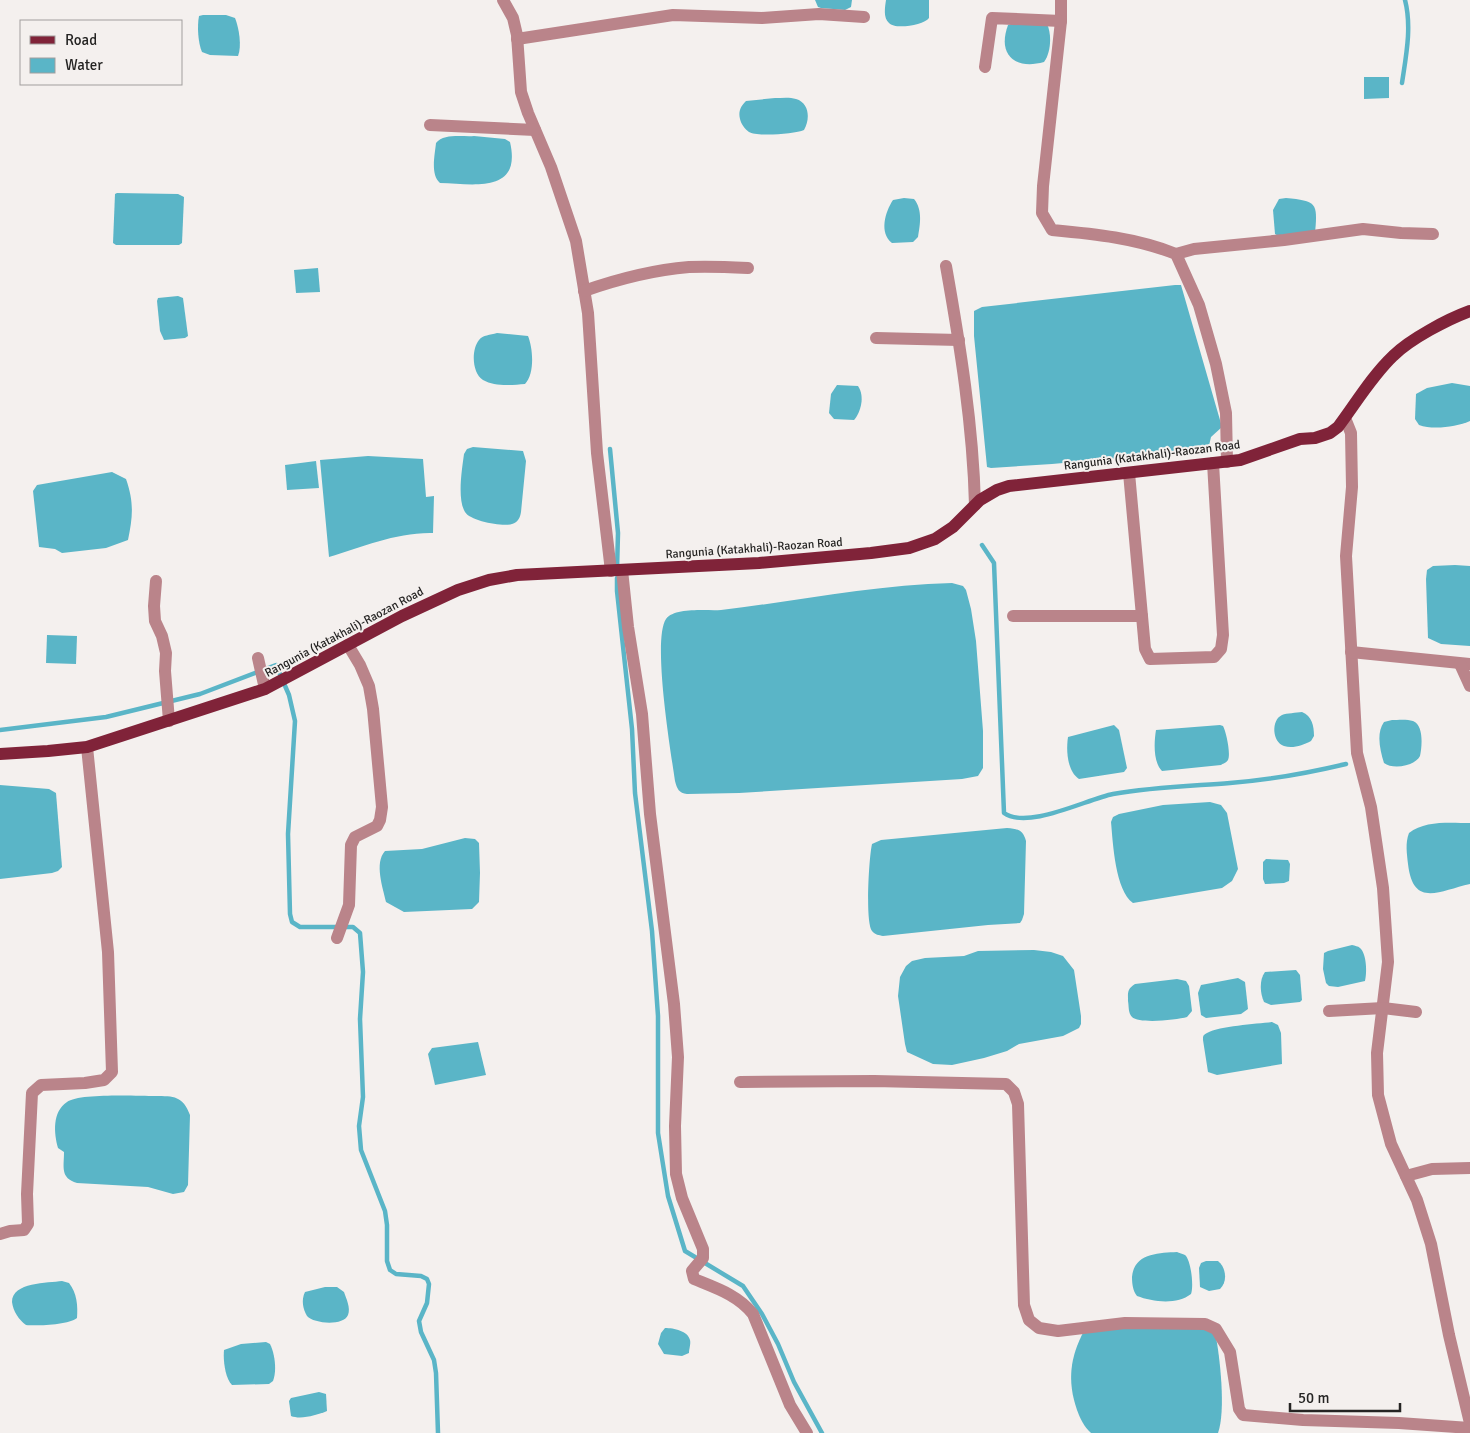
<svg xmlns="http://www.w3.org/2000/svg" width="1470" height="1433" font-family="Signika,sans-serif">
	<rect width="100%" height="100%" fill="#f4f0ee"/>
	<!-- water -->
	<g fill="#5ab5c7">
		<polygon points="815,0 852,0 851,7 845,10 821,8 818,7"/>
		<path d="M 886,0 L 929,0 L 929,18 C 924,25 895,30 889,23 C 883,18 885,7 886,0 Z"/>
		<path d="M 203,15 L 226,15 L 235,18 C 239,28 242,46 238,56 L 210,55 L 202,52 C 198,43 197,26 199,16 Z"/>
		<path d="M 1014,23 L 1047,24 C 1052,34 1051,53 1044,62 C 1015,70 997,55 1008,25 Z"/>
		<polygon points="1364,77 1389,77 1389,98 1364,99"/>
		<path d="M 775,98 C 782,98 790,97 796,99 C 810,103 810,120 804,130 C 795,134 757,137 749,132 C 745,129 741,124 740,119 C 738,111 741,106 746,101 Z"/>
		<path d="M 474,136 L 505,139 L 510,142 C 522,194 474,184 440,183 C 430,175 435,154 436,143 C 444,133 463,137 474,136 Z"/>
		<polygon points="117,193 178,194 184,197 182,243 179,245 116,245 113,243 115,194"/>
		<path d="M 904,198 L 914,199 C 923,210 920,225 918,237 L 913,242 L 892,243 C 879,233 885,212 893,200 Z"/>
		<path d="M 1286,198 C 1316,201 1318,202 1315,233 L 1280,237 L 1275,234 L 1273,210 L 1279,199 Z"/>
		<polygon points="318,268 320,292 296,293 294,270"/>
		<polygon points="1175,285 1181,285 1222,427 1211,437 1208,450 1052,464 991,468 987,467 974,336 974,311 982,307"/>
		<polygon points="178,296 183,298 188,336 185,338 164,340 160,331 157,301 158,298"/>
		<path d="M 497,333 L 528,336 C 533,348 535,374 525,384 C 512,385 495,387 483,380 C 472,373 471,350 479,340 C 483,335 490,335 497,333 Z"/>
		<path d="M 1452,383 L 1470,386 L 1470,421 C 1456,427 1433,430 1419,425 L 1415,419 L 1416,394 L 1427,388 Z"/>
		<path d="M 837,385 L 858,386 C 865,396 861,412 854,420 L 834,419 L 829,413 L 831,394 Z"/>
		<path d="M 473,447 L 523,451 L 526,461 L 521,512 C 520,518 518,522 512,524 C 503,527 470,521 465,512 C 457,499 462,469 464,454 L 467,449 Z"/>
		<path d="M 368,456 L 423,459 L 426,497 L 434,496 L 433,533 C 397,532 362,547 329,557 L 320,460 Z"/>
		<polygon points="316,461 319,488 287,490 285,465"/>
		<path d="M 112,472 L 126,479 C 134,502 133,516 128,540 L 106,548 L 62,553 L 55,549 L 39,547 L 33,491 L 37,485 Z"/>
		<polygon points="1455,565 1470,566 1470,646 1441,644 1428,638 1426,579 1427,570 1433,566"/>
		<path d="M 952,583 L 963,586 L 966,590 L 971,609 L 976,641 L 983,731 L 983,768 L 978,776 L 962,779 L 739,793 L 687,794 C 679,793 677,789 675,781 C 671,753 652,640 666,619 C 675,607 707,611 721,610 C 798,601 874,585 952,583 Z"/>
		<polygon points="47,635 77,636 76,664 46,663"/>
		<path d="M 1302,712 C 1312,716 1314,726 1314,736 L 1311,741 C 1303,745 1293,749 1284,746 C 1272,742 1271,720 1282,715 C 1287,713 1296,713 1302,712 Z"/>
		<path d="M 1392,720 C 1398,720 1407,719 1413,721 C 1424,725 1422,747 1420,756 C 1415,766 1393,770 1384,763 C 1380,750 1376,733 1384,722 Z"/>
		<path d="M 1114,725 L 1119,730 L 1127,768 L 1124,772 L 1079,779 C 1067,771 1066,750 1068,737 Z"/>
		<path d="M 1220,725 L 1223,726 C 1226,731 1231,754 1228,760 C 1226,763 1224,763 1221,765 L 1162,771 C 1153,762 1154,742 1156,730 Z"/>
		<polygon points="0,785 49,789 56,793 62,867 58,871 52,873 0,879"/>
		<path d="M 1210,802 L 1221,805 L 1227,813 L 1238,869 L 1232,881 L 1222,888 L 1133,903 C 1115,890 1113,843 1111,822 L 1113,817 L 1119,814 L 1163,805 Z"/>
		<path d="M 1470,823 L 1470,884 C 1439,891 1413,908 1408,864 C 1407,854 1405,843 1409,833 C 1425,820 1451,823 1470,823 Z"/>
		<path d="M 1007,828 C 1018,829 1023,830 1026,841 L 1024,914 L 1022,920 L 1020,923 L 988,925 L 883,936 C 879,935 875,935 872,931 C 865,922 869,857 872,844 L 881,840 Z"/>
		<path d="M 465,838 L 475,839 L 479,843 L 480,873 L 479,902 L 472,909 L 404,912 L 386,902 C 383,888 374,863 385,851 L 422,849 Z"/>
		<polygon points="1266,859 1288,860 1290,864 1289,881 1284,883 1265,884 1263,879 1263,862"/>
		<path d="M 1352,945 C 1355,946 1358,946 1360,948 C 1367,954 1367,974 1365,981 L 1338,987 L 1329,986 L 1326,983 L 1323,969 L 1324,953 L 1328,951 Z"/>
		<polygon points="1034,950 1051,952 1063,956 1074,970 1081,1016 1081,1024 1079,1028 1063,1036 1019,1044 1007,1051 984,1058 952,1065 933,1064 907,1052 905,1044 898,996 900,977 906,966 912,961 925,958 964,956 978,951"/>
		<path d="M 1296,970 L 1300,975 L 1302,1000 L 1300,1002 L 1271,1005 L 1264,1002 C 1260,993 1259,980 1265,972 Z"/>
		<polygon points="1238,978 1245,982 1248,1009 1241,1014 1206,1018 1201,1015 1198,993 1201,985"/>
		<path d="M 1177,979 L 1186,981 L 1189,986 L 1192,1011 L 1187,1017 C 1177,1020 1139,1024 1132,1017 C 1128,1013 1129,1006 1128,1001 C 1128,993 1127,989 1135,984 Z"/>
		<path d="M 1272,1022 L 1278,1025 L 1281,1033 L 1282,1064 L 1217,1075 L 1208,1072 L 1203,1040 C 1203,1036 1203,1035 1207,1033 C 1220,1026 1255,1024 1272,1022 Z"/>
		<polygon points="478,1042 486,1075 435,1085 428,1054 432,1048"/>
		<path d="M 155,1096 C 174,1096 183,1096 190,1115 L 188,1185 L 184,1192 L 173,1194 L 148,1187 L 77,1183 C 60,1178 64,1167 64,1152 L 58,1148 C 54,1133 52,1112 67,1102 C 79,1093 138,1096 155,1096 Z"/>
		<path d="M 1177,1252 C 1179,1253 1183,1254 1185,1255 C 1191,1260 1194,1286 1191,1294 C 1177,1305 1153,1302 1137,1296 C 1133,1291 1132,1284 1132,1277 C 1134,1253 1159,1253 1177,1252 Z"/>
		<path d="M 1206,1261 L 1218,1261 C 1226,1267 1228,1282 1220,1289 L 1209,1291 L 1200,1287 L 1199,1268 L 1201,1263 Z"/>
		<path d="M 62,1281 L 69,1283 C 77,1293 78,1306 77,1318 C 68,1325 37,1326 26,1325 C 19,1320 13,1311 12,1302 C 12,1282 48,1283 62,1281 Z"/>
		<path d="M 325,1287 L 337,1287 L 344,1292 C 346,1298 351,1308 348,1315 C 344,1326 314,1324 307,1316 C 303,1309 301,1300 305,1292 Z"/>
		<path d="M 1196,1324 L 1215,1332 C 1220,1356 1226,1411 1218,1433 L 1091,1433 C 1084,1427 1080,1418 1077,1410 C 1067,1381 1070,1357 1084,1331 Z"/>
		<path d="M 665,1328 C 674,1328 688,1331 690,1340 C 691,1344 689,1349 689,1353 L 682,1356 L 664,1354 L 658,1344 L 661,1333 Z"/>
		<path d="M 266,1342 L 270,1344 C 275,1354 277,1371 273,1381 L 269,1384 L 232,1385 C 225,1378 223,1360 224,1350 L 241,1344 Z"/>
		<path d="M 319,1392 L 326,1394 L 327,1411 C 317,1415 301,1420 291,1416 L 289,1401 L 291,1398 Z"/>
	</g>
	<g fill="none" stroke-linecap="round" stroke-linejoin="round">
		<!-- stream -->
		<g stroke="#5ab5c7" stroke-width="4.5">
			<path d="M 1402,83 C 1406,56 1412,27 1405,0"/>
			<polyline points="610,449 618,533 617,570"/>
			<path d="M 982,545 L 994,563 L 1004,813 C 1028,830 1087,799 1113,794 C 1152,787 1191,786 1230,783 C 1269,780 1308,773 1346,764"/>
			<polyline points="617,578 617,591 632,729 635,793 652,931 658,1016 658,1133 668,1196 685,1251 743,1286 762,1314 778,1344 794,1382 822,1433"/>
			<polyline points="0,730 106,717 200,694 276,665 289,695 295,721 288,834 290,914 292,922 300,927 353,927 360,933 363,972 360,1019 363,1097 359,1126 361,1150 385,1211 387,1225 387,1261 390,1270 396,1274 421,1276 427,1279 429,1284 427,1303 419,1321 421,1332 434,1360 436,1373 438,1433"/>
		</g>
		<!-- minor -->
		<g stroke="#ba848a" stroke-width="12">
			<polyline points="503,0 513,18 517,35 521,92 528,113 551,167 576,241 588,313 597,453 611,571"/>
			<path d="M 1061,0 L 1061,21 L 1043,186 L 1042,213 L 1052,230 C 1095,234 1136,238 1176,254 L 1199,305 L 1216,364 L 1226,413 L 1227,462"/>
			<polyline points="517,39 673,15 762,18 819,14 864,17"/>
			<polyline points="985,67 992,18 1061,21"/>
			<polyline points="430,125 535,130"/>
			<polyline points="1176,254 1194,249 1284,240 1363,229 1401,233 1433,234"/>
			<path d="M 946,266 C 960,345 973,425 975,505"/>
			<path d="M 584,291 C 618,279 653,270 689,267 C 708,266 729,267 748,268"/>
			<polyline points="876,338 959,340"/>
			<polyline points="1345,418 1351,433 1352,487 1346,556 1357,753 1371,807 1383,888 1388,962 1377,1053 1378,1095 1391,1144 1417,1200 1431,1244 1449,1335 1470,1423"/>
			<polyline points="1129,473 1145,649 1150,659 1214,657 1221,649 1223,635 1213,463"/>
			<path d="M 622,570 L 628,627 L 642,714 L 650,814 L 674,1004 L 678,1057 L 675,1126 L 676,1174 L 682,1198 L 703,1249 L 703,1258 L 692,1271 L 694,1279 C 716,1288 738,1295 753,1314 L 790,1405 L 807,1433"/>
			<polyline points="156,581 154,606 155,621 162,636 166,653 165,671 169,721"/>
			<polyline points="1013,616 1142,616"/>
			<polyline points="1351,652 1470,664"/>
			<polyline points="258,658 265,689"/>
			<polyline points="1460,664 1470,686"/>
			<polyline points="337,938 349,905 351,845 355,837 377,826 380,820 382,807 373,709 369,686 360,665 348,645"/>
			<polyline points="1329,1011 1383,1008 1416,1012"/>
			<polyline points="740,1082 874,1081 1006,1084 1014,1092 1018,1104 1024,1305 1029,1320 1039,1328 1058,1331 1125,1323 1205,1324 1216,1329 1230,1352 1239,1409 1243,1415 1303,1420 1399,1423 1470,1428"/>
			<polyline points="1406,1176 1432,1169 1470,1168"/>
			<polyline points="0,1234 10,1231 24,1230 28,1224 27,1194 32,1093 41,1085 85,1083 104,1080 112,1072 108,952 87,747"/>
		</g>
		<!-- major -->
		<path stroke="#802339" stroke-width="12" d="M 0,754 L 48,751 L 87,747 L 265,689 L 402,616 L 458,590 L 489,580 L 517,575 L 759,563 L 871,553 L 909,548 L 935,539 L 953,527 L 980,500 L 997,490 L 1009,486 L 1240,460 L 1300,439 L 1315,438 L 1330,433 L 1338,427 C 1356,403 1372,376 1393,356 C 1410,339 1448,319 1470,311"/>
	</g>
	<g text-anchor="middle" stroke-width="4" stroke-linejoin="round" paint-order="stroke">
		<!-- street labels -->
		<g font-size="12" fill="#252423" stroke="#f4f0ee">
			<text transform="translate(1152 455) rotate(-7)" y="4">Rangunia (Katakhali)-Raozan Road</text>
			<text transform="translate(754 548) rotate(-4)" y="4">Rangunia (Katakhali)-Raozan Road</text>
			<text transform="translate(344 632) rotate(-28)" y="4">Rangunia (Katakhali)-Raozan Road</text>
		</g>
	</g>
	<!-- legend -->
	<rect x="20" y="20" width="162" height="65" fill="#f4f0ee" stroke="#a19e9d"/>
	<rect x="30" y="36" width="25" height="8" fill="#802339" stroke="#a19e9d"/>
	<text x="65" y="45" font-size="15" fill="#252423">Road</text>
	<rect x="30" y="58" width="25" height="15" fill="#5ab5c7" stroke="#a19e9d"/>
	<text x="65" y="70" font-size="15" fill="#252423">Water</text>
	<!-- scale -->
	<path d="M1290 1403v8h110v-8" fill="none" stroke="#252423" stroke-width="2.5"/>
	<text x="1298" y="1403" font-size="15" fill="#252423" stroke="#f4f0ee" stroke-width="4" paint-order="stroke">50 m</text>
</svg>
